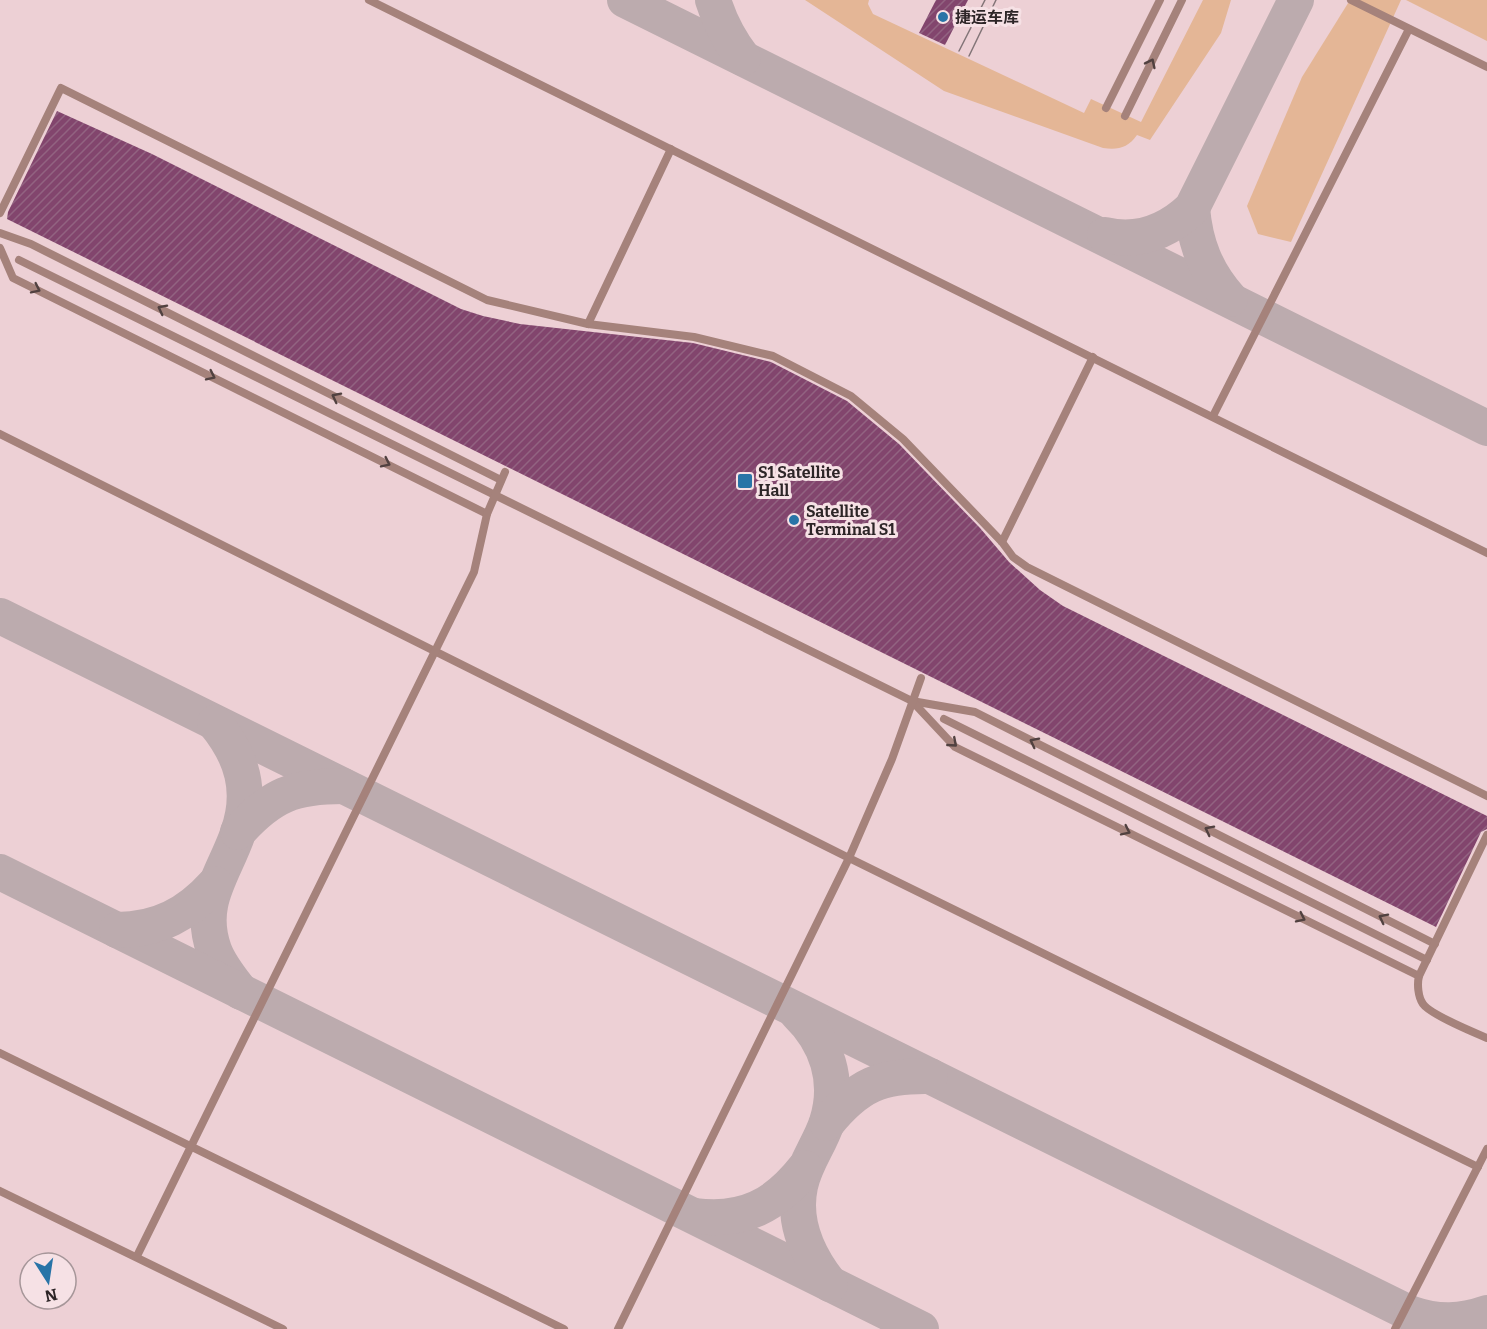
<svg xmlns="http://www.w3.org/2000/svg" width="1487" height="1329" font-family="Bitter,'Noto Sans SC',serif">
	<defs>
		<pattern id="building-hatch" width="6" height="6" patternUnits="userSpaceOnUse" patternTransform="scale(1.5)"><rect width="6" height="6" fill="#82456d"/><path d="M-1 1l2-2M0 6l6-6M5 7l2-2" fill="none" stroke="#926381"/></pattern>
	</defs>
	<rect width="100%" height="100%" fill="#f6e1e5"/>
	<!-- built -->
	<path fill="#edd0d5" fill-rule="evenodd" d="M 0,0 L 1487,0 L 1487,1329 L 0,1329 ZM 30,1263 L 66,1263 L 66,1299 L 30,1299 Z"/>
	<!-- grass -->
	<g fill="#e4b696">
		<path d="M 805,0 L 869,0 L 868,4 L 873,14 L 1084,113 L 1091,99 L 1141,122 L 1203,0 L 1231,0 L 1221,33 L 1150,140 L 1137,135 C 1128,148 1118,150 1103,148 L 944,91 Z"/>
		<polygon points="1350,0 1401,0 1291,242 1258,234 1247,206 1302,77"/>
		<polygon points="1406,0 1487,0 1487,41"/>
	</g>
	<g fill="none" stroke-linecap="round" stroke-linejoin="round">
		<!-- taxiway -->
		<g stroke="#bcabae" stroke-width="36">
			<polyline points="625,0 1487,428"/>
			<path d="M 713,0 C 720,23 729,40 743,58"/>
			<path d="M 1192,208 C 1195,244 1206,272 1230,299"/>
			<path d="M 1105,235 C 1139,243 1168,231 1192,208 L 1296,0"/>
			<polyline points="0,616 1409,1313 1435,1329"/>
			<path d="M 215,723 C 242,756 253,791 238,833 C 224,874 197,903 214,950 C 220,966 231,979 241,992"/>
			<path d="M 238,832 C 271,795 294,786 343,786"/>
			<polyline points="0,872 921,1329"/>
			<path d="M 117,930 C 158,930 188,914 215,884"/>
			<path d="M 797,1013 C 827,1042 840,1081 827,1122 C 820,1144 805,1162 800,1186 C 792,1223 808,1256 830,1284"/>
			<path d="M 827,1123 C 858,1085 881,1075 930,1076"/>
			<path d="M 695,1216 C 744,1222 775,1206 805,1168"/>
			<path d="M 1412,1314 C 1438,1323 1461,1322 1487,1313"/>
		</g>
	</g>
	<!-- building -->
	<g fill="url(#building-hatch)">
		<polygon points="936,0 968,0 945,45 919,33"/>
		<polygon points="57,111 152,154 461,309 483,316 520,324 693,343 771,362 847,401 899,444 980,528 1009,562 1040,590 1063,606 1487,816 1487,829 1481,832 1436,927 7,219 8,212"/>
	</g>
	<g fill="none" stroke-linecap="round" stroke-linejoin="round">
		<!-- service -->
		<g stroke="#a5827b" stroke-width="8">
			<polyline points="369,0 1487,553"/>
			<polyline points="1351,0 1487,67"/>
			<polyline points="1106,108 1160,0"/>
			<polyline points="1125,116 1182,0"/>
			<polyline points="0,213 61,88 487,300 588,324 694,337 773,356 851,396 903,439 1002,542 1013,557 1027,567 1487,796"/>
			<polyline points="0,233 31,244 501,480"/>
			<polyline points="0,248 13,278 487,514"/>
			<polyline points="19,260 912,701 975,712 1435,944"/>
			<polyline points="588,324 671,149"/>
			<polyline points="1213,416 1409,29"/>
			<polyline points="0,434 849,858 1478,1167"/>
			<polyline points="1002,542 1093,357"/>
			<polyline points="912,701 955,747 1419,976"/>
			<polyline points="944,719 1427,960"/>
			<path d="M 1487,835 L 1419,976 C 1417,984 1418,997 1423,1004 C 1431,1015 1473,1032 1487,1038"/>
			<polyline points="0,1053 564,1329"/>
			<polyline points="0,1191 283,1329"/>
			<polyline points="137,1256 474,572 487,514 505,472"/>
			<polyline points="618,1329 849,858 892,759 921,678"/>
			<polyline points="1395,1329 1487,1149"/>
		</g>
		<!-- tram -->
		<g stroke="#837578" stroke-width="1.5">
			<polyline points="959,51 985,0"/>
			<polyline points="969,56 996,0"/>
		</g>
	</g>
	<!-- one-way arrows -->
	<defs><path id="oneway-chevron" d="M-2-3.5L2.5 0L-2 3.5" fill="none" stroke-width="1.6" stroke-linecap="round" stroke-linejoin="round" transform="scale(1.5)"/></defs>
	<g stroke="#514140">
		<use href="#oneway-chevron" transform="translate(1151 63) rotate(-64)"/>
		<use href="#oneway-chevron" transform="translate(36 289) rotate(26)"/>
		<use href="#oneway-chevron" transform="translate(162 309) rotate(-153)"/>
		<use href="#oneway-chevron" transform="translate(211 376) rotate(26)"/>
		<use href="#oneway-chevron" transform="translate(336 397) rotate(-153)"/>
		<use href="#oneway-chevron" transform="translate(386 463) rotate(26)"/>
		<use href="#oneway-chevron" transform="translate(1034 742) rotate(-153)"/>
		<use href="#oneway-chevron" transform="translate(953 743) rotate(41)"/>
		<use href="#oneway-chevron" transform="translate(1209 830) rotate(-153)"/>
		<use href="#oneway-chevron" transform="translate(1126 831) rotate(26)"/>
		<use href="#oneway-chevron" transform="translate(1301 918) rotate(26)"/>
		<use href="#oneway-chevron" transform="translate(1383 918) rotate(-153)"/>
	</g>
	<!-- markers -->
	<g fill="#2874a7" stroke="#f6e1e5" stroke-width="2">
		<circle cx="943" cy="17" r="6"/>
		<rect x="737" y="473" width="16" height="16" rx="3"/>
		<circle cx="794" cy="520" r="6"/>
	</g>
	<g text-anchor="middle" stroke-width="6" stroke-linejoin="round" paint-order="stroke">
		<!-- poi labels -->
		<g font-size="16" font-weight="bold" fill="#2d2527" stroke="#f6e1e5" text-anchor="start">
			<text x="955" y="23">捷运车库</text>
			<text x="758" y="478">S1 Satellite<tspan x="758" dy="18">Hall</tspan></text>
			<text x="806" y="517">Satellite<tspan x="806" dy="18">Terminal S1</tspan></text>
		</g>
	</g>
	<!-- north arrow -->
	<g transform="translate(48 1281) rotate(168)"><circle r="28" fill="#f6e1e5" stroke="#a69699" stroke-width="1.5"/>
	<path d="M0-4.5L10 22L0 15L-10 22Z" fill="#2874a7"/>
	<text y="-9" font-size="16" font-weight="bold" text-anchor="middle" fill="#2d2527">N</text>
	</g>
</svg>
